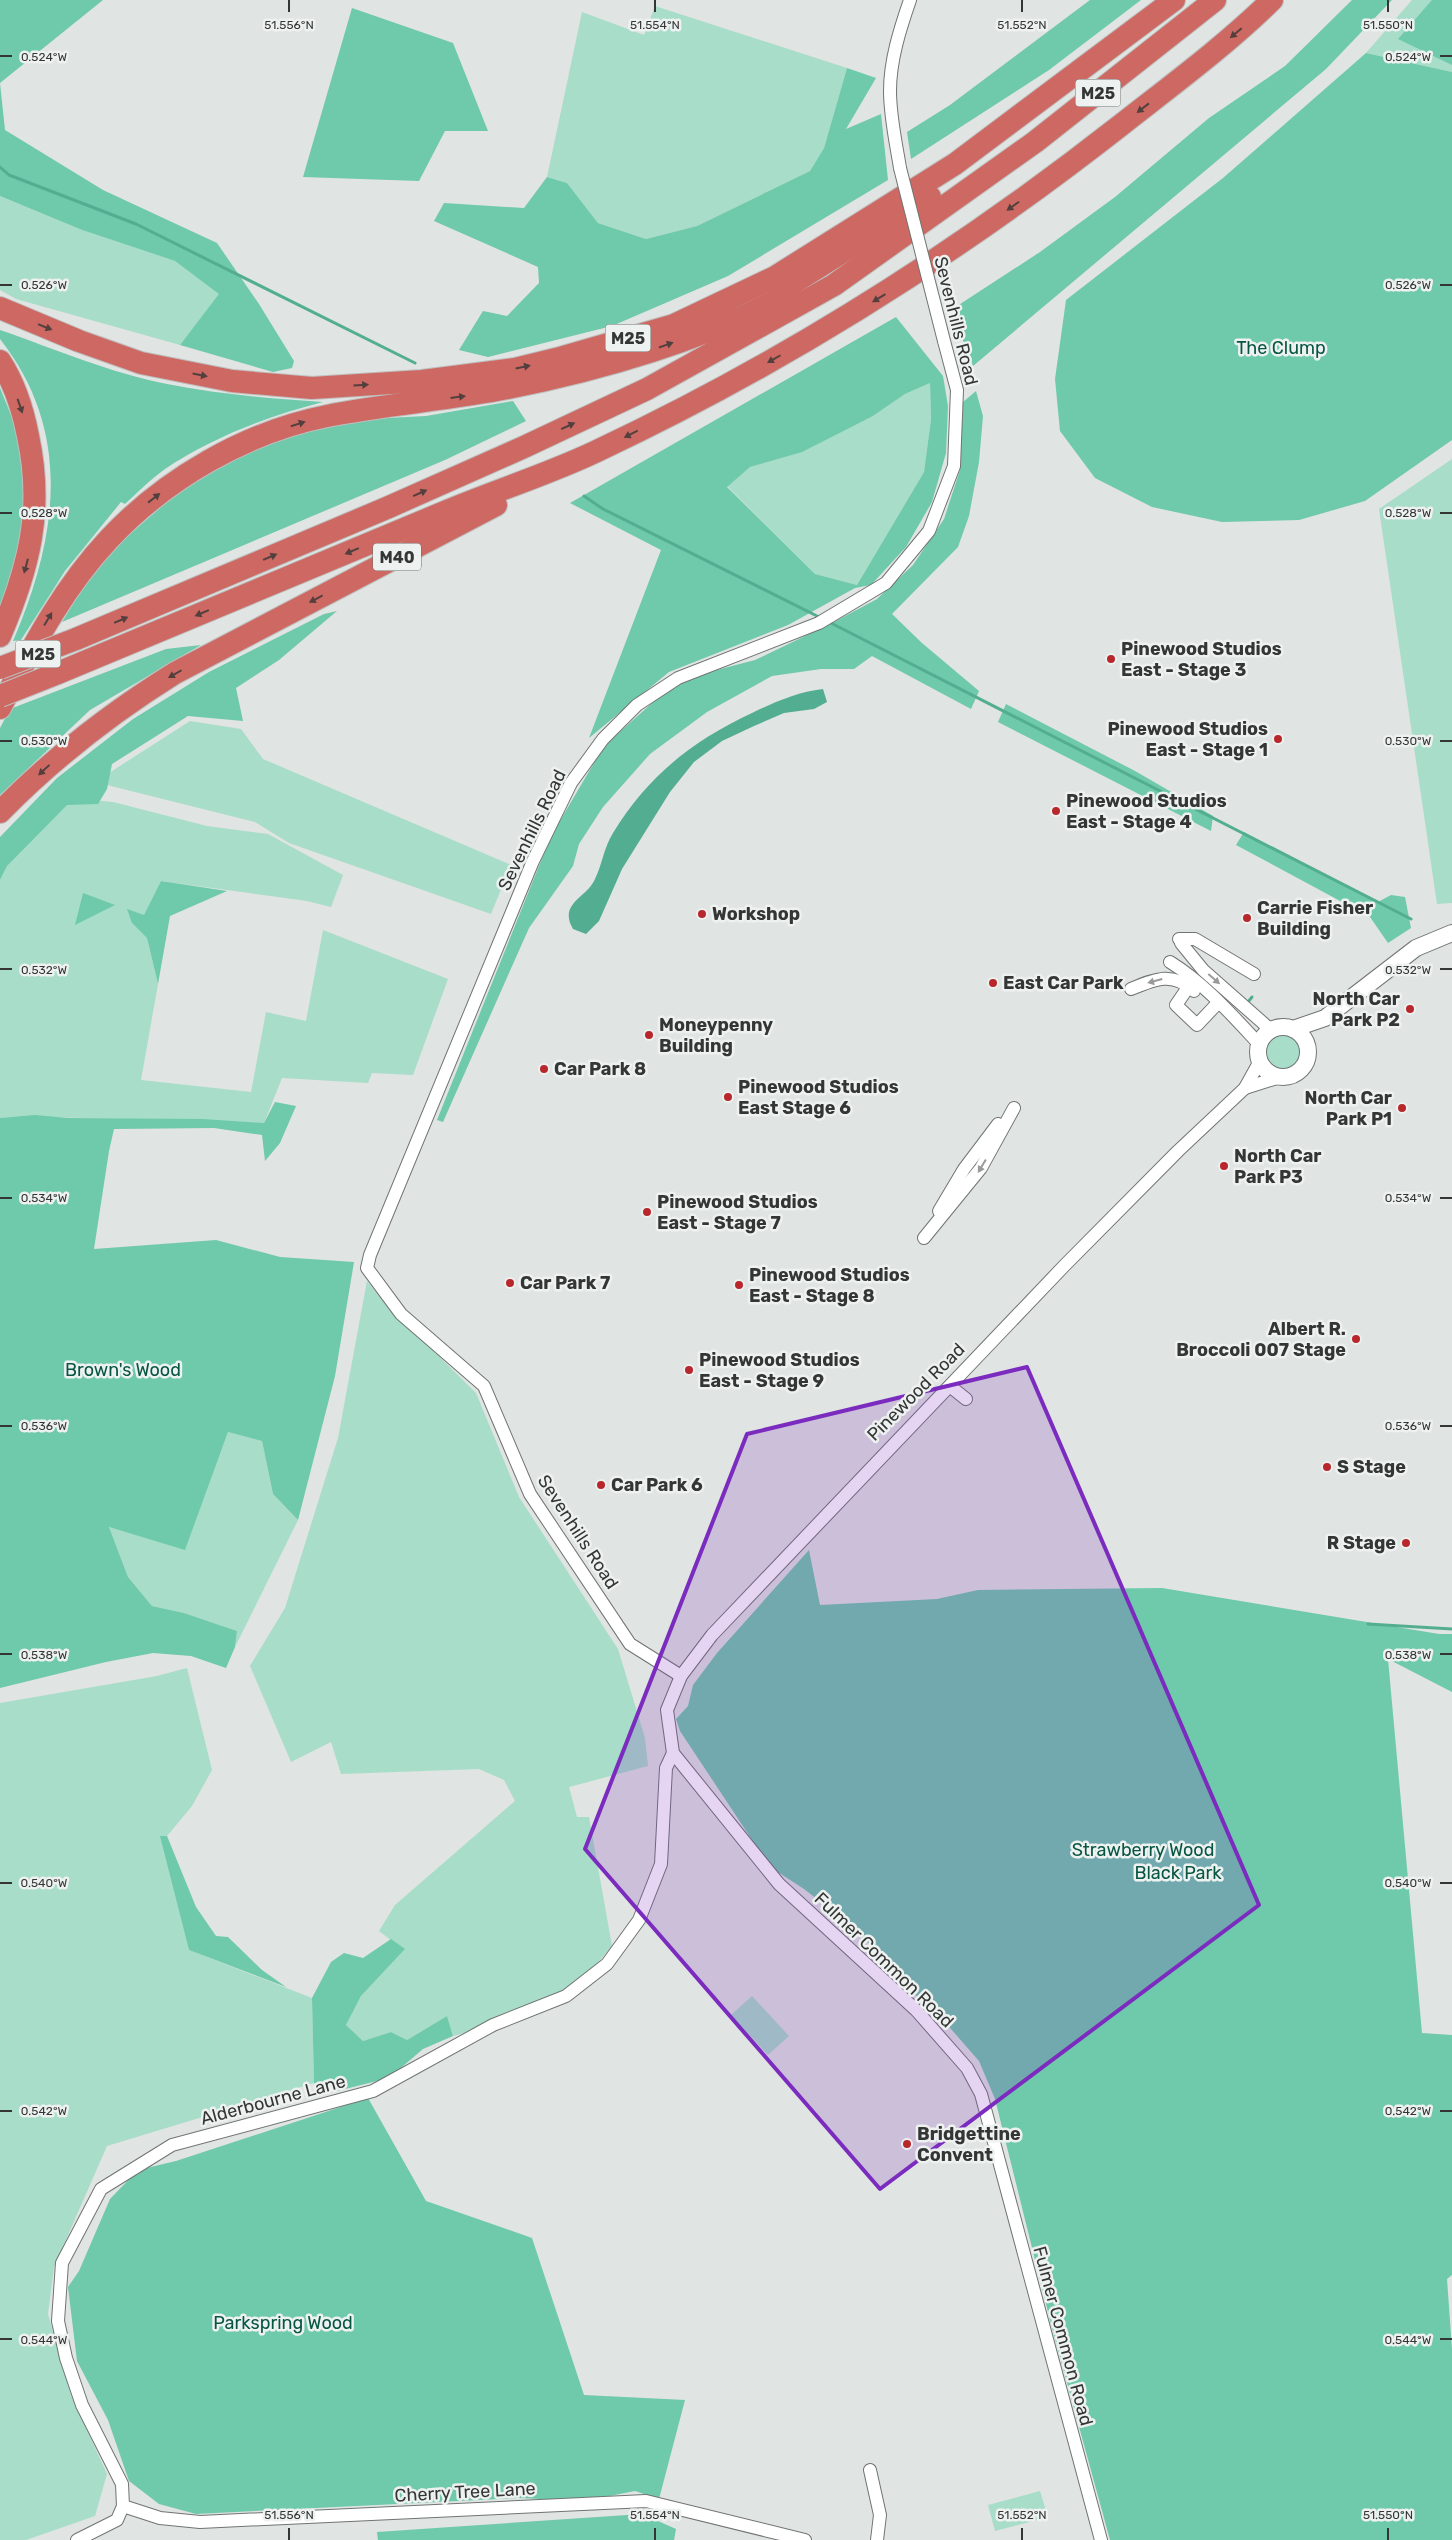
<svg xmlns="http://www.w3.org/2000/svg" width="1452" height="2540" font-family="Rubik,sans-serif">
	<rect width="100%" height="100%" fill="#e0e4e2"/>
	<!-- green -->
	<g fill="#a8ddc9">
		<polygon points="1412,0 1452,0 1452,72 1366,53"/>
		<polygon points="655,6 847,68 824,148 810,171 697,226 646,239 598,223 567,183 547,177 582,12 644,35"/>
		<polygon points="0,196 82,230 175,261 220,294 180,345 16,299 0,290"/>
		<polygon points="930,383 931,419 924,472 857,585 815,574 727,486 750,467 802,451 873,416 905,394"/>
		<polygon points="1452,459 1452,903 1437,904 1379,509"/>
		<polygon points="190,721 241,729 263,759 511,865 491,914 289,843 255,822 95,782"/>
		<path d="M 61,797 L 113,802 L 207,826 L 268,834 L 343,875 L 331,907 L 307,901 L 161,881 L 144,916 L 132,923 L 147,938 L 158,984 L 141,1080 L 251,1092 L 266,1012 L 306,1021 L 323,930 L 448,979 L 413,1075 L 372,1073 L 368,1083 L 282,1078 L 264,1123 C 206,1120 147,1119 88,1118 C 58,1118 30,1116 0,1118 L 0,880 L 7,866 Z"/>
		<circle cx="1283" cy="1053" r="19"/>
		<polygon points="367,1281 382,1300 476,1393 519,1497 618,1649 645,1738 648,1766 569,1787 577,1817 589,1817 612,1946 580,1983 480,2029 453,2036 447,2016 407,2040 391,2032 363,2041 346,2025 361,1996 404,1950 379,1931 395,1905 515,1801 504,1780 479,1769 341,1774 331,1742 291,1762 250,1666 285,1608 338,1438"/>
		<polygon points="228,1432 262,1441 273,1494 298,1520 235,1647 237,1631 184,1613 152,1606 128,1577 109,1527 185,1549"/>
		<polygon points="187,1668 212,1770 192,1806 167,1836 161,1836 189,1950 312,1998 314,2083 107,2146 54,2267 48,2314 71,2395 107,2474 95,2516 26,2540 0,2540 0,1703 157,1676"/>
		<polygon points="752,1996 789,2036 768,2055 731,2015"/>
		<polygon points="1040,2491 1048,2517 995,2531 988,2505"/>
	</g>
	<!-- forest -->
	<g fill="#6fc9ab" fill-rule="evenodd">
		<polygon points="0,0 103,0 0,83 5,130 103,190 217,243 259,304 294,361 292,368 273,372 180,345 219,294 175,261 82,230 0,196"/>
		<polygon points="1090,0 1141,0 1049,70 911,159 907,132 950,105"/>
		<polygon points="1352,0 1392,0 1326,69 973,366 951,310 1040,252 1115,197 1209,118 1285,66"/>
		<polygon points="1432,0 1452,0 1452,65 1398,39"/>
		<polygon points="352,8 453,43 488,131 445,131 419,181 303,177"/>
		<polygon points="1366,53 1452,72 1452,440 1365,501 1299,520 1222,522 1152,507 1095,478 1060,431 1055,379 1066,300 1223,178"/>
		<polygon points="847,68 876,78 846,129 881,114 888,180 728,276 612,326 488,357 459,350 483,311 507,316 539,283 538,267 434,221 444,203 524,208 547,177 567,183 598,223 646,239 697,226 810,171 824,148"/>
		<path d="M 896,317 L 943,376 L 948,406 L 946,453 L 932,502 L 906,547 L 871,585 L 855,588 L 788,625 L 669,672 L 589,738 L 661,550 L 570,503 ZM 930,383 L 931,419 L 924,472 L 857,585 L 815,574 L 727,487 L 750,467 L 802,452 L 873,416 L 905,394 Z"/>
		<path d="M 0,330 C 55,349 110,373 167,384 C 219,394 271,399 323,402 C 268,416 213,437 165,469 C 151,479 138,492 125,504 L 121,502 L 65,571 L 21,640 L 13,641 C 57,539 74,433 0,339 Z"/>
		<polygon points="0,388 18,432 28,487 13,583 0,610"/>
		<polygon points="976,391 983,416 979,462 969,516 958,547 892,614 922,643 979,691 971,709 872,656 854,669 821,669 772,676 707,712 650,754 603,807 579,844 573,866 529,928 443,1122 437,1120 551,836 604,746 651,704 686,678 755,660 834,622 877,599 913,565 944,519 960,470 963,402"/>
		<polygon points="513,401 526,421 445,460 62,622 92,573 115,547 191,481 265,443 348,420 426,416"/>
		<polygon points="337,611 279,660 236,688 243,721 188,716 112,764 107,789 98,804 67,805 7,866 0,880 0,837 57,778 133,719 209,672 324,614"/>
		<polygon points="201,645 90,710 0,795 0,728 10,709 166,649"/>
		<polygon points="1006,704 1135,771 1213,816 1211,831 998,722"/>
		<polygon points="1244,832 1378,902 1391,895 1405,897 1411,928 1388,943 1370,917 1236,845"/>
		<polygon points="161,881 227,891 170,916 158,984 147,938 132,923 127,909 144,915"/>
		<polygon points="83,893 115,905 75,925"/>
		<polygon points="275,1102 296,1106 280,1143 265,1161 262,1135 214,1128 114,1129 109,1151 94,1249 216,1240 280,1257 354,1262 335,1376 298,1520 273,1494 262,1441 228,1432 185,1550 109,1527 128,1577 152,1606 184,1613 237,1631 235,1647 226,1668 191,1656 153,1653 106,1662 0,1688 0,1118 35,1115 68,1118 202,1119 264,1123"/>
		<polygon points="809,1550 820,1605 937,1599 978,1590 1162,1588 1439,1634 1452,1634 1452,1692 1388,1659 1422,2033 1452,2035 1452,2275 1447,2279 1452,2349 1452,2540 1110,2540 1051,2324 995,2099 979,2061 944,2021 912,1992 891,1964 839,1916 804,1889 770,1867 680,1731 676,1719 688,1706 693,1685 717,1653"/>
		<polygon points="160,1836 167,1836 196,1907 216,1936 228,1937 262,1970 286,1987 189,1950"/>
		<polygon points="391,1939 405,1949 361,1996 346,2025 363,2041 391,2032 407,2040 447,2016 453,2036 423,2049 389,2078 333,2092 314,2083 312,1998 331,1962 344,1953 363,1958"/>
		<polygon points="368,2098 426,2201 532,2238 584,2395 685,2400 659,2499 635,2491 584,2501 518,2498 196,2514 159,2504 129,2481 108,2420 77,2361 68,2287 79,2271 110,2199 138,2170 176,2161"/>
		<polygon points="642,2514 676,2529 674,2540 378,2540 377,2532"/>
	</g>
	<!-- water -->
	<path fill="#53ae91" d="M 823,689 L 827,702 L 814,709 L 784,713 L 754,726 L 722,741 L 694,762 L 670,792 L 622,869 L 599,921 L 586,934 L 573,929 C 558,903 587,898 595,879 C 602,865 604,847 613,833 C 648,776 692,741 752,713 C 775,702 797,692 823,689 Z"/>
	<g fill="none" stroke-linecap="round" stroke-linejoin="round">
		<!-- stream -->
		<g stroke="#53ae91" stroke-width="3">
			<polyline points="0,167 9,175 136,224 415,363"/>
			<polyline points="584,496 603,509 821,618"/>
			<polyline points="829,622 1411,919"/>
			<polyline points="1248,1002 1252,997"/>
			<polyline points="1368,1624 1452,1629"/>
		</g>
		<!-- minor casing -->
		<g stroke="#707472" stroke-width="14">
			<g id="minor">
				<path d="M 900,168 C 896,143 890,117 890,91 C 890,60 900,29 910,0"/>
				<polyline points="1179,939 1195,939 1254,974"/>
				<polyline points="1181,943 1203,970 1271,1030"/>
				<path d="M 1170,962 C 1204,983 1232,1015 1259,1044"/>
				<polyline points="1189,986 1176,1005 1197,1025 1215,1006"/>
				<path d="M 1131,989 C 1155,979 1173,971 1194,991"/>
				<polyline points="1245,1088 1280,1077"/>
				<polyline points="939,1211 964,1169 998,1124"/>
				<polyline points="924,1238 981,1168 1014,1108"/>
				<polyline points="951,1387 966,1399"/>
				<polyline points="681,1676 630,1644 530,1494 484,1386 401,1314 367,1268 370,1255 533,861 571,783 603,739 637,705 678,678 819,623 886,583 929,531 954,466 957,390 944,341"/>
				<polyline points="870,2470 880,2515 877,2540"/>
				<polyline points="123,2506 160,2518 200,2522 646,2501 805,2540"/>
				<polyline points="77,2540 117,2520 123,2506 122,2484 82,2405 66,2358 58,2321 62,2263 101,2189 172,2145 373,2091 493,2025 566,1996 607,1964 639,1920 661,1864 666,1768 673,1753"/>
				<polyline points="1101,2540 981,2094 967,2068 916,2010 779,1884 673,1753 667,1710 681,1676 712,1635 1064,1266 1178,1151 1245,1088 1260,1061"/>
			</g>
		</g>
		<!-- tertiary casing -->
		<g stroke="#707472" stroke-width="18">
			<g id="tertiary">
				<circle cx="1283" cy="1052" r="25"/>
				<polyline points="1293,1029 1325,1018 1416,948 1452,933"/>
			</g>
		</g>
		<!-- motorway casing -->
		<g stroke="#bebfbe" stroke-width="24">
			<g id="motorway">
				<polyline points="790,285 930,197"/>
				<polyline points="0,308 79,341 141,363 232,381 312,388 422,381 515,369 556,359 674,325 775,277 955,164 1174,0"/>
				<path d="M 0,361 C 15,384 23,410 28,436 C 44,510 29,568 0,636"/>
				<polyline points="76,639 389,507 524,447 647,389 834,285 1035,142 1215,0"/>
				<path d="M 58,673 C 188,619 318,565 447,511 C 497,490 549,474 597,451 C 784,363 958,253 1121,125 C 1172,85 1225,46 1272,0"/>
				<path d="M 0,708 C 32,648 62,589 109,539 C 165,479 246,432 327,416 C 387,404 448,400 508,388 C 600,370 707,339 788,294"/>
				<path d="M 0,812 C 53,758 111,713 175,673 L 496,505"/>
			</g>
		</g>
		<!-- minor -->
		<use href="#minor" stroke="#fff" stroke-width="12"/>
		<!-- tertiary -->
		<use href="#tertiary" stroke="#fff" stroke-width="16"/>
		<!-- motorway -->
		<use href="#motorway" stroke="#ce6862" stroke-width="22"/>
		<!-- minor-bridge casing -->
		<g stroke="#707472" stroke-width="14" stroke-linecap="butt">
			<polyline id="minor-bridge" points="900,168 944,341"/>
		</g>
		<!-- motorway-bridge casing -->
		<g stroke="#bebfbe" stroke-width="24" stroke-linecap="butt">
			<g id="motorway-bridge">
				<polyline points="0,668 76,639"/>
				<polyline points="0,696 58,673"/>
			</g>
		</g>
		<!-- minor-bridge -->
		<use href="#minor-bridge" stroke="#fff" stroke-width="12"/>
		<!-- motorway-bridge -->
		<use href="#motorway-bridge" stroke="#ce6862" stroke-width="22"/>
	</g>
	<!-- one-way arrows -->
	<defs><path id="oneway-solid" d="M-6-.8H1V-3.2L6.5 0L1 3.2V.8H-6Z" transform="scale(1.25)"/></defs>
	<g fill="#53403e">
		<use href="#oneway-solid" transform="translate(1236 33) rotate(140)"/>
		<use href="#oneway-solid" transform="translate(1143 108) rotate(142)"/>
		<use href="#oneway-solid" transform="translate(1013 206) rotate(145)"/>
		<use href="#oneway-solid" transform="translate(879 298) rotate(149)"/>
		<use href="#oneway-solid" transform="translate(45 327) rotate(22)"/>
		<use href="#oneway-solid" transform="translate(666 345) rotate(-19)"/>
		<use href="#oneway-solid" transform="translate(774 359) rotate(150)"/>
		<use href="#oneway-solid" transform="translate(523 367) rotate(-12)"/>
		<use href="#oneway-solid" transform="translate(200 375) rotate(11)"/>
		<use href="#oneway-solid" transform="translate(361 385) rotate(-4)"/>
		<use href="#oneway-solid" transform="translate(458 397) rotate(-7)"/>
		<use href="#oneway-solid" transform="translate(20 406) rotate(71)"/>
		<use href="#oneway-solid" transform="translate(298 424) rotate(-18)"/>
		<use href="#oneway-solid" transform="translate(568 426) rotate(-25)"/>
		<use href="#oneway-solid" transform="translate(631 434) rotate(153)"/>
		<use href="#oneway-solid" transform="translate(420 493) rotate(-24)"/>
		<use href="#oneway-solid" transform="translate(154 498) rotate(-38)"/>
		<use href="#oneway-solid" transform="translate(352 551) rotate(157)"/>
		<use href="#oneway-solid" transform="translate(270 557) rotate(-23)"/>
		<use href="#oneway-solid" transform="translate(26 566) rotate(105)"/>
		<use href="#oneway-solid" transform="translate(316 599) rotate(152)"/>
		<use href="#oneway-solid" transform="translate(202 613) rotate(157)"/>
		<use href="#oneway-solid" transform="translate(48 619) rotate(-59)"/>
		<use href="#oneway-solid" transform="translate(121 620) rotate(-23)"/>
		<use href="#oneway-solid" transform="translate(175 674) rotate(150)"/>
		<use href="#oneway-solid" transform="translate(44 770) rotate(137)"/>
	</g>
	<g fill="#9a9a9a">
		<use href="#oneway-solid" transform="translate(1214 979) rotate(41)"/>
		<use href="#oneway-solid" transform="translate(1155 981) rotate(165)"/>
		<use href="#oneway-solid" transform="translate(982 1166) rotate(121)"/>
	</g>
	<!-- marked area -->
	<path fill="#7b2cbf" fill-opacity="0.2" stroke="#7b2cbf" stroke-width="4" stroke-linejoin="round" d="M 1027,1367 L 1259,1905 L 880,2189 L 585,1849 L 747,1434 Z"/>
	<!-- ticks -->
	<path fill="none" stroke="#343635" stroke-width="2" d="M 289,0 L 289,12M 655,0 L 655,12M 1022,0 L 1022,12M 1388,0 L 1388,12M 0,56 L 12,56M 1440,56 L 1452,56M 0,285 L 12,285M 1440,285 L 1452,285M 0,513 L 12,513M 1440,513 L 1452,513M 0,741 L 12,741M 1440,741 L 1452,741M 0,969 L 12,969M 1440,969 L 1452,969M 0,1198 L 12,1198M 1440,1198 L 1452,1198M 0,1426 L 12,1426M 1440,1426 L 1452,1426M 0,1654 L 12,1654M 1440,1654 L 1452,1654M 0,1883 L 12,1883M 1440,1883 L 1452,1883M 0,2111 L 12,2111M 1440,2111 L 1452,2111M 0,2339 L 12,2339M 1440,2339 L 1452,2339M 289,2528 L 289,2540M 655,2528 L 655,2540M 1022,2528 L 1022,2540M 1388,2528 L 1388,2540"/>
	<!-- markers -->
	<g fill="#b7272b" stroke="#edf1f0" stroke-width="2">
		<circle cx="1111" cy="659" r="5"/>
		<circle cx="1278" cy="739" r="5"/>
		<circle cx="1056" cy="811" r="5"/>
		<circle cx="702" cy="914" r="5"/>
		<circle cx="1247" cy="918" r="5"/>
		<circle cx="993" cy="983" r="5"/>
		<circle cx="1410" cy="1009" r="5"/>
		<circle cx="649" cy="1035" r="5"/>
		<circle cx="544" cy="1069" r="5"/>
		<circle cx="728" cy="1097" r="5"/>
		<circle cx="1402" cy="1108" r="5"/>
		<circle cx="1224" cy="1166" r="5"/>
		<circle cx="647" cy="1212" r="5"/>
		<circle cx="510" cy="1283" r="5"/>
		<circle cx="739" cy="1285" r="5"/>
		<circle cx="1356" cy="1339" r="5"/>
		<circle cx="689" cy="1370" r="5"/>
		<circle cx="1327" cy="1467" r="5"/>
		<circle cx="601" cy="1485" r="5"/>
		<circle cx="1406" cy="1543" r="5"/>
		<circle cx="907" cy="2144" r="5"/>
	</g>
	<g text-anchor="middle" stroke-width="5" stroke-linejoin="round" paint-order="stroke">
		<!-- shield labels -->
		<g fill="#edf1f0" stroke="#6c6e6d" stroke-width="1">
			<rect x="1075.5" y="79.5" width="45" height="27" rx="4"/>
			<rect x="605.5" y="324.5" width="45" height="27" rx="4"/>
			<rect x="373" y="543.5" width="48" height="27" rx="4"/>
			<rect x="15.5" y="640.5" width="45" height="27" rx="4"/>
		</g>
		<g font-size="16" font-weight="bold" fill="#343635">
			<text x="1098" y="99">M25</text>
			<text x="628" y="344">M25</text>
			<text x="397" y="563">M40</text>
			<text x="38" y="660">M25</text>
		</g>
		<!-- street labels -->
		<g font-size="18" fill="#343635" stroke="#edf1f0">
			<text transform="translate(956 321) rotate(76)" y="6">Sevenhills Road</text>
			<text transform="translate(532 830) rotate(-64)" y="6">Sevenhills Road</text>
			<text transform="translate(916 1392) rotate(-45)" y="6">Pinewood Road</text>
			<text transform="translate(578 1532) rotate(57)" y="6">Sevenhills Road</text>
			<text transform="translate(884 1960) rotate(44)" y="6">Fulmer Common Road</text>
			<text transform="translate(273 2100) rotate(-15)" y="6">Alderbourne Lane</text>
			<text transform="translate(1063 2336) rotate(75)" y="6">Fulmer Common Road</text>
			<text transform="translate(465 2492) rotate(-3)" y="6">Cherry Tree Lane</text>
		</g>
		<!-- park labels -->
		<g font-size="18" fill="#075642" stroke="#edf1f0">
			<text x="1281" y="354">The Clump</text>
			<text x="123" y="1376">Brown's Wood</text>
			<text x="1143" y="1856">Strawberry Wood</text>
			<text x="1178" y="1879">Black Park</text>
			<text x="283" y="2329">Parkspring Wood</text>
		</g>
		<!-- poi labels -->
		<g font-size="18" font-weight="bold" fill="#343635" stroke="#edf1f0" text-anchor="start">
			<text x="1121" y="655">Pinewood Studios<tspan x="1121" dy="21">East - Stage 3</tspan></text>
			<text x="1268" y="735" text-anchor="end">Pinewood Studios<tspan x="1268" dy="21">East - Stage 1</tspan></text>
			<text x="1066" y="807">Pinewood Studios<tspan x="1066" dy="21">East - Stage 4</tspan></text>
			<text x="1257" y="914">Carrie Fisher<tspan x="1257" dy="21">Building</tspan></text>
			<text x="712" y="920">Workshop</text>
			<text x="1003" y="989">East Car Park</text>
			<text x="1400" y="1005" text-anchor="end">North Car<tspan x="1400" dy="21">Park P2</tspan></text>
			<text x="659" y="1031">Moneypenny<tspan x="659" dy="21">Building</tspan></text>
			<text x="554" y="1075">Car Park 8</text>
			<text x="738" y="1093">Pinewood Studios<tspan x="738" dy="21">East Stage 6</tspan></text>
			<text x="1392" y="1104" text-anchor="end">North Car<tspan x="1392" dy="21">Park P1</tspan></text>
			<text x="1234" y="1162">North Car<tspan x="1234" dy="21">Park P3</tspan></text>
			<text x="657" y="1208">Pinewood Studios<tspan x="657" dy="21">East - Stage 7</tspan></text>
			<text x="749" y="1281">Pinewood Studios<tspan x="749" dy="21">East - Stage 8</tspan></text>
			<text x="520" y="1289">Car Park 7</text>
			<text x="1346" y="1335" text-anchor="end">Albert R.<tspan x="1346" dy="21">Broccoli 007 Stage</tspan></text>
			<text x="699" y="1366">Pinewood Studios<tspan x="699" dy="21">East - Stage 9</tspan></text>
			<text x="1337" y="1473">S Stage</text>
			<text x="611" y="1491">Car Park 6</text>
			<text x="1396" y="1549" text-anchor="end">R Stage</text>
			<text x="917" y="2140">Bridgettine<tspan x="917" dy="21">Convent</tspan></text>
		</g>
	</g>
	<g font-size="12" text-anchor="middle" fill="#343635" stroke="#edf1f0" stroke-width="5" stroke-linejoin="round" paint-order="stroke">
		<text x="289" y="29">51.556°N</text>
		<text x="655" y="29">51.554°N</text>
		<text x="1022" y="29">51.552°N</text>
		<text x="1388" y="29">51.550°N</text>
		<text x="1408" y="61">0.524°W</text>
		<text x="44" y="61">0.524°W</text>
		<text x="1408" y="289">0.526°W</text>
		<text x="44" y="289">0.526°W</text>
		<text x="1408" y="517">0.528°W</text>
		<text x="44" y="517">0.528°W</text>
		<text x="1408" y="745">0.530°W</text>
		<text x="44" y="745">0.530°W</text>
		<text x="1408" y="974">0.532°W</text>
		<text x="44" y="974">0.532°W</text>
		<text x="1408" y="1202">0.534°W</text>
		<text x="44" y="1202">0.534°W</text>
		<text x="44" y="1430">0.536°W</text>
		<text x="1408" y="1430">0.536°W</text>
		<text x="44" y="1659">0.538°W</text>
		<text x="1408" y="1659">0.538°W</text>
		<text x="44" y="1887">0.540°W</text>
		<text x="1408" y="1887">0.540°W</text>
		<text x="44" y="2115">0.542°W</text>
		<text x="1408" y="2115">0.542°W</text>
		<text x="44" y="2344">0.544°W</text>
		<text x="1408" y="2344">0.544°W</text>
		<text x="289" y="2519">51.556°N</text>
		<text x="655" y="2519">51.554°N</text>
		<text x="1022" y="2519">51.552°N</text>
		<text x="1388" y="2519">51.550°N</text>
	</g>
</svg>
